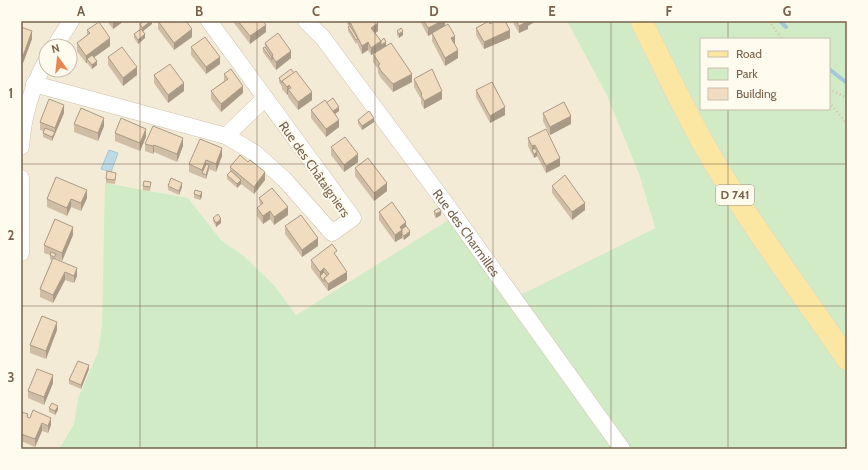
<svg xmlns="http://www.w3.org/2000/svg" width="868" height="470" font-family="Cabin,sans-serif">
	<rect width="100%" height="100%" fill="#fdf8e9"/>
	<!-- residential -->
	<path fill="#f4ebd7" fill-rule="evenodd" d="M 21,21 L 567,21 L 607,96 L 639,174 L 655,228 L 514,298 L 455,217 L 296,315 L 274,285 L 244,256 L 221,240 L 188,198 L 102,324 L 98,352 L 78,398 L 74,424 L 59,449 L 21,449 ZM 46,46 L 70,46 L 70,70 L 46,70 Z"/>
	<!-- green -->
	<path fill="#d0ebc6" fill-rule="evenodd" d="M 567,21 L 847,21 L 847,449 L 59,449 L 74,424 L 78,398 L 98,352 L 102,324 L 105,183 L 188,198 L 221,240 L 244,256 L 274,285 L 296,315 L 455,216 L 514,298 L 655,228 L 639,174 L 607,96 ZM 701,39 L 829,39 L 829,109 L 701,109 Z"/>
	<!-- water -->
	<polygon fill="#bcdae7" stroke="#a3c8d9" points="109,150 118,153 111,172 101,169"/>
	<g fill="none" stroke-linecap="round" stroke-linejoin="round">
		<!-- stream -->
		<g stroke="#a3c8d9" stroke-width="4">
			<polyline points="780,21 786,27"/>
			<polyline points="829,69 847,83"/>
		</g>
		<!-- minor casing -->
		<g stroke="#cfc1ae" stroke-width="17">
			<g id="minor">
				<path id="s1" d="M 306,21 L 323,38 L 455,216 L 622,449"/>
				<polyline points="55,46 71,21"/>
				<polyline points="34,84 226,136 255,153 285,180 332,233 353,218 209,21"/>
				<polyline points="226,136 265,98"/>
				<path d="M 21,147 C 23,116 31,89 46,61"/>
				<polyline points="21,178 21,253"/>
			</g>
		</g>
		<!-- primary casing -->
		<g stroke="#dcd6d0" stroke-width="23">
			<path id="primary" d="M 641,21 C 663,64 683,109 707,150 C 749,223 800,290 847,359"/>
		</g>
		<!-- path -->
		<g stroke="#d8c0a3" stroke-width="2.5" stroke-dasharray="1 3" stroke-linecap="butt">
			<polyline points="769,21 782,39"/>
			<polyline points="829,89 847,98"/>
			<polyline points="829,102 847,124"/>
		</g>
		<!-- minor -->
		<use href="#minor" stroke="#fff" stroke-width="16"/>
		<!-- primary -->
		<use href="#primary" stroke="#fbe7a2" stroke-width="22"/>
	</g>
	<!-- wall -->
	<g fill="#d0bda5">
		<polygon points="107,21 124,21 113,29"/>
		<polygon points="152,21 152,24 143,31 145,38 138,44 134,38 134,34 141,29 140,28 140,24"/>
		<polygon points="158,21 192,37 174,50 158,29"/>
		<polygon points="234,21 263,21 266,32 250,44 234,23"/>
		<polygon points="346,21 377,21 378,31 375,33 381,41 386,46 371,55 368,50 362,54 357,43 356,44 348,31 348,27 349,27"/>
		<polygon points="420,21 445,21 445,26 455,44 458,58 445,66 432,41 432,34 428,36"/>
		<polygon points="512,21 536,21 528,26 528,29 519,33"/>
		<polygon points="490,24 510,38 484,49 476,35 476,28"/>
		<polygon points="21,27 32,39 23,63 21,63"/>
		<polygon points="87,30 110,46 94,57 97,65 92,69 87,63 86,63 77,51 77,43 87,35"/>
		<polygon points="397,31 403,35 399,38 397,35"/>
		<polygon points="265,43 291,58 276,70 263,52 263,48 265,47"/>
		<polygon points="191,47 220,64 206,74 191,55"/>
		<polygon points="373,54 412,82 393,92 381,78 378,73 378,69 373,62"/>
		<polygon points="108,57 137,75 123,86 108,65"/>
		<polygon points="224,74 243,93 221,112 211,99 211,91 224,81"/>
		<polygon points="154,75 184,91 168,103 154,83"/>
		<polygon points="279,78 312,100 298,110 288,97 288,94 287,95 282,89 282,87 279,82"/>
		<polygon points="414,79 442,99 424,109 421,103 421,99 414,87"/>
		<polygon points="476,90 505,115 490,123 476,97"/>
		<polygon points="326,103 339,111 335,114 339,127 326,137 311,118 311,110"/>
		<polygon points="64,113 52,141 43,137 43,133 44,131 40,130 40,122"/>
		<polygon points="543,113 571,124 550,135 543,121"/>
		<polygon points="358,120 374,122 362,130 358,124"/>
		<polygon points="74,124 104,126 98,141 74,132"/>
		<polygon points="115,133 146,137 140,151 115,141"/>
		<polygon points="528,138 560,166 546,173 537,156 534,158 528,146"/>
		<polygon points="145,144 183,146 177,162 154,152 153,154 145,151"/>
		<polygon points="331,147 358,162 344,172 331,155"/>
		<polygon points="222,156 216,172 209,169 206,179 189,172 189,164"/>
		<polygon points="230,167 265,180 254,194 241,184 237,188 227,179 227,175 230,172"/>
		<polygon points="355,168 387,191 374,201 355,176"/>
		<polygon points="116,177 115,184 106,183 106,179"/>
		<polygon points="143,186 151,186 150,191 143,190"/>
		<polygon points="168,186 182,187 179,195 168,190"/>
		<polygon points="552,186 585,210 572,220 552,193"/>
		<polygon points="194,194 202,196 200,200 194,198"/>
		<polygon points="87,198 81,211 71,207 67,216 47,207 47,199"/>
		<polygon points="259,198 288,215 274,225 270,219 263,224 257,216 257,208 260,206"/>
		<polygon points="434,211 441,215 436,218 434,215"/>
		<polygon points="379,212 404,218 410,235 404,240 402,238 395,242 379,220"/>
		<polygon points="213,218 221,223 216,227 213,221"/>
		<polygon points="285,226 318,246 302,257 285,234"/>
		<polygon points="73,235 62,261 56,258 55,259 77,276 74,283 65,280 53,303 40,297 40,289 52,260 50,259 50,255 44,253 44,245"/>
		<polygon points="337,256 347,280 328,291 311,268 311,260"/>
		<polygon points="57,330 46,359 30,353 30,345"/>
		<polygon points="89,369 81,389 69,384 69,380"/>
		<polygon points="53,383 44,405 28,398 28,391"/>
		<polygon points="49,408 58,410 55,415 49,412"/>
		<polygon points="21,412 28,418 51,425 48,433 42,431 35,447 21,441"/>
	</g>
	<!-- shaded-wall -->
	<g fill="#a99a86">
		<polygon points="113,21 124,21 113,29"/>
		<polygon points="151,21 152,21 152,24 142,32 142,28"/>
		<polygon points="442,21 445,21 445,27 428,36 428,28"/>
		<polygon points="526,21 536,21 528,26 528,29 519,33 519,26"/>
		<polygon points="378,23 378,31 371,36 371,28"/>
		<polygon points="266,25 266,32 250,44 250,36"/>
		<polygon points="192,29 192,37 174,50 174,43"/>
		<polygon points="510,30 510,38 484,49 484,42"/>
		<polygon points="32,31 32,39 23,63 23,56"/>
		<polygon points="403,31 403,35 399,38 399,34"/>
		<polygon points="145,34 145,38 138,44 138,40"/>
		<polygon points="455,36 455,44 451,38"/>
		<polygon points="110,38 110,46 89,61 87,59 87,63 86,63 86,56"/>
		<polygon points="381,41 381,49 371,55 371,48"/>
		<polygon points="368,42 368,50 362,54 362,46"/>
		<polygon points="386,42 386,46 381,49 381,45"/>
		<polygon points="458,50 458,58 445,66 445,58"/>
		<polygon points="291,51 291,58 276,70 276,62"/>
		<polygon points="220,57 220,64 206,74 206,67"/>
		<polygon points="97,61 97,65 92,69 92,65"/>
		<polygon points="137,67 137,75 123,86 123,78"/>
		<polygon points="412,74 412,82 393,92 393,84"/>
		<polygon points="184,83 184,91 168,103 168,95"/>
		<polygon points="289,85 288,94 287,95 287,87"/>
		<polygon points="243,86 243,93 221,112 221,104"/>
		<polygon points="442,91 442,99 424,109 424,101"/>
		<polygon points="312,92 312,100 298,110 298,102"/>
		<polygon points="64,105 64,113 52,141 52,137 55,132 55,128"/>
		<polygon points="339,107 339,111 331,117 331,113"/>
		<polygon points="505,107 505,115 490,123 490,116"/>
		<polygon points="571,116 571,124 550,135 550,127"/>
		<polygon points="104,118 104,126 98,141 98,133"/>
		<polygon points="374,118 374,122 362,130 362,126"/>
		<polygon points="339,120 339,127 326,137 326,129"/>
		<polygon points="146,129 146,137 140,151 140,143"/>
		<polygon points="183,138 183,146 177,162 177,154"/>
		<polygon points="154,145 154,152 153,154 153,146"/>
		<polygon points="535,145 535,152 532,150 532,154 532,146"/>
		<polygon points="222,148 222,156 216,172 216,164"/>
		<polygon points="537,152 537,156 534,158 534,154"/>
		<polygon points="358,154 358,162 344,172 344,165"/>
		<polygon points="560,158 560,166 546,173 546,166"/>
		<polygon points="206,160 206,168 202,173 202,170"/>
		<polygon points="209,165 209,169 206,179 206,175"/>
		<polygon points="265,172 265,180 254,194 254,187"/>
		<polygon points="241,180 241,184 237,188 237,184"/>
		<polygon points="182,183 182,187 179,195 179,191"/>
		<polygon points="387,183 387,191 374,201 374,193"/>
		<polygon points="87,190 87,198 81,211 81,203"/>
		<polygon points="202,192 202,196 200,200 200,196"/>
		<polygon points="71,199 71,207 67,216 67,208"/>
		<polygon points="585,203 585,210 572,220 572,212"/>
		<polygon points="288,207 288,215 274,225 274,217"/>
		<polygon points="270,211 270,219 263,224 263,216"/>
		<polygon points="441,211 441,215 436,218 436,214"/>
		<polygon points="221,219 221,223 216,227 216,223"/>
		<polygon points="406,222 406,230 402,233 402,238 395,242 395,235 400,227"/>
		<polygon points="73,227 73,235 62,261 62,253"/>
		<polygon points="410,231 410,235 404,240 404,236"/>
		<polygon points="318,238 318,246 302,257 302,250"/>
		<polygon points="77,268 77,276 74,283 74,276"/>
		<polygon points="324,268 324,276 320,276 320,272"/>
		<polygon points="65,272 65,280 53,303 53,295"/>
		<polygon points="347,272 347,280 328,291 328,284"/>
		<polygon points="57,322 57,330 46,359 46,351"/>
		<polygon points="89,365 89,369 81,389 81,385"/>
		<polygon points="53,375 53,383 44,405 44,397"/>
		<polygon points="58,406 58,410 55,415 55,411"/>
		<polygon points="51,418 51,425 48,433 48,426"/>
		<polygon points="42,423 42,431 35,447 35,439"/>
	</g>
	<!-- building -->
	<g fill="#f2dcc0" stroke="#a99a86">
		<polygon points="144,21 151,21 142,28 140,24"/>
		<polygon points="158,21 186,21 192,29 174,43"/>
		<polygon points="238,21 263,21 266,25 250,36"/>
		<polygon points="348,21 352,21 350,22 350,25"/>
		<polygon points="352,21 377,21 378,23 371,28 381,41 371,48 368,42 362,46 350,22"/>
		<polygon points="424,21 442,21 428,28"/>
		<polygon points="489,21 490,24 495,21 505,21 510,30 484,42 476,28"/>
		<polygon points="516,21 528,21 519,26"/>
		<polygon points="99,22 110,38 86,56 77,43 90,33 87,30"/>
		<polygon points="448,24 455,36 451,38 458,50 445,58 432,33"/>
		<polygon points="350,26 358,39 356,40 348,27"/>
		<polygon points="21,27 32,31 23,56 21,55"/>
		<polygon points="401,28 403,31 399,34 397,31"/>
		<polygon points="141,29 145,34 138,40 134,34"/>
		<polygon points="278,33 291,51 276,62 272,56 273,55 265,43"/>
		<polygon points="205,37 220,57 206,67 191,47"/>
		<polygon points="384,38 386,42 381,45 381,41"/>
		<polygon points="391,43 412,74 393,84 381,71 378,65 380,64 373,54"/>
		<polygon points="122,47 137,67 123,78 108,57"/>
		<polygon points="265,47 273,59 272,56 272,60 263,48"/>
		<polygon points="92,55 97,61 92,65 87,59"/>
		<polygon points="170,64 184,83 168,95 154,75"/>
		<polygon points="231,69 243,86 221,104 211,91 228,79 224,74"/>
		<polygon points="291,69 294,73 282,81 282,83 279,78"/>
		<polygon points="432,69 442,91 424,101 421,95 422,94 414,79"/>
		<polygon points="296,71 312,92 298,102 288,89 291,88 289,85 287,87 282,81"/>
		<polygon points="492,82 505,107 490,116 476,90"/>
		<polygon points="333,98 339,107 333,111 326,103"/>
		<polygon points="49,99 64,105 55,128 40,122"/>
		<polygon points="325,100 339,120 326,129 311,110"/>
		<polygon points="564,102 571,116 550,127 543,113"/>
		<polygon points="81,108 104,118 98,133 74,124"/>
		<polygon points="369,111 374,118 362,126 358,120"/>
		<polygon points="121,118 146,129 140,143 115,133"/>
		<polygon points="153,126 183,138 177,154 154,145 153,146 145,144"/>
		<polygon points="45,128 55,132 52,137 43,133"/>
		<polygon points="546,129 560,158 546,166 535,145 532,146 528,138"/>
		<polygon points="345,137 358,154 344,165 331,147"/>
		<polygon points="200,139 222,148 216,164 206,160 202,170 189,164"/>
		<polygon points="535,148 537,152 534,154 532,150"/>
		<polygon points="240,155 248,162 250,160 265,172 254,187 230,167"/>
		<polygon points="368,158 387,183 374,193 355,168"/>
		<polygon points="206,164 209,165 206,175 202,173"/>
		<polygon points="107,171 116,173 115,180 106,179"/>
		<polygon points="231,171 241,180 237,184 227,175"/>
		<polygon points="565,175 585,203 572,212 552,186"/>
		<polygon points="56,177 87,190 81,203 71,199 67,208 47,199"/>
		<polygon points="171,178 182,183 179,191 168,186"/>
		<polygon points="144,181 151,182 150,187 143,186"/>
		<polygon points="272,188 288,207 274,217 270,211 263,216 257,208 263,203 259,198"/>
		<polygon points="195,190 202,192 200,196 194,194"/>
		<polygon points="392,202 406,222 400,227 402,230 395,235 379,212"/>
		<polygon points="439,208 441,211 436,214 434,211"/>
		<polygon points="218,214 221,219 216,223 213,218"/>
		<polygon points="301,215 318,238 302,250 285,226"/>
		<polygon points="55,219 73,227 62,253 44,245"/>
		<polygon points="406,226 410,231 404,236 402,234 402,229"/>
		<polygon points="332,244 337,251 334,253 347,272 328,284 324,278 329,274 324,268 320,272 311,260"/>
		<polygon points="51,252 56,254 54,257 50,255"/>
		<polygon points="53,258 77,268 74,276 65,272 53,295 40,289"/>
		<polygon points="324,272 327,276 324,278 324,282 320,276"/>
		<polygon points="42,316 57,322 46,351 30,345"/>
		<polygon points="78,361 89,365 81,385 69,380"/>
		<polygon points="37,369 53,375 44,397 28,391"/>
		<polygon points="52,403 58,406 55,411 49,408"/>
		<polygon points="33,410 51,418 48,426 42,423 35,439 21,434 21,412 28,414 27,417 30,418"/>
	</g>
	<!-- grid -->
	<path fill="none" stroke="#78624c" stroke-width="1" stroke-opacity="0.55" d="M 140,21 L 140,449M 257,21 L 257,449M 375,21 L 375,449M 493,21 L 493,449M 611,21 L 611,449M 728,21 L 728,39M 728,109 L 728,449M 21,164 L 847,164M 21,306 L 847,306"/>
	<g text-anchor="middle" stroke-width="3.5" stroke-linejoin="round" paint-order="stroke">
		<!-- shield labels -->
		<rect fill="#fffbef" stroke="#a0907d" stroke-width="1" x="716" y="185" width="38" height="20" rx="3"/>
		<g font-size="12" font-weight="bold" fill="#78624c">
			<text x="735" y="199">D 741</text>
		</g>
		<!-- street labels -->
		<g font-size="13" fill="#78624c" stroke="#fffbef">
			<text transform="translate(315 169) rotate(55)" y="5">Rue des Châtaigniers</text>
			<text dy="5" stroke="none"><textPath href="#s1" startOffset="266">Rue des Charmilles</textPath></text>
		</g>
	</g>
	<!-- border -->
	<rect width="868" height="470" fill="none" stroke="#fffbef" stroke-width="44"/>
	<!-- legend -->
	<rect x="700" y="38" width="130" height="72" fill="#fffbef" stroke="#c9beae"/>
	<rect x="708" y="51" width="20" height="6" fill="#fbe7a2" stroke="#c9beae"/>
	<text x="736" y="58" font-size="12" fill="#78624c">Road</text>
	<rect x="708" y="68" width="20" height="12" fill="#d0ebc6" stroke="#c9beae"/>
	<text x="736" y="78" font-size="12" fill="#78624c">Park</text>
	<rect x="708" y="88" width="20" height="12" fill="#f2dcc0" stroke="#c9beae"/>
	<text x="736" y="98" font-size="12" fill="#78624c">Building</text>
	<!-- north arrow -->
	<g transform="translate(58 58) rotate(345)"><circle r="19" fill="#fffbef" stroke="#c9beae"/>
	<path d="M0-3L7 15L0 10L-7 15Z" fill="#e6884e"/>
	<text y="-6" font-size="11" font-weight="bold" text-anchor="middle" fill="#78624c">N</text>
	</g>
	<rect x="22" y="22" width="824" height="426" fill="none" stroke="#78624c" stroke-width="1.5"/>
	<g font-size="13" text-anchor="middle" font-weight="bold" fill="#78624c">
		<text x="81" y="16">A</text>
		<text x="199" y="16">B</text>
		<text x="316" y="16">C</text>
		<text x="434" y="16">D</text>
		<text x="552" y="16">E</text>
		<text x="669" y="16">F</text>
		<text x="787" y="16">G</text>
		<text x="11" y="98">1</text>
		<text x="11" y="240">2</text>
		<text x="11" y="382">3</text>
	</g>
</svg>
